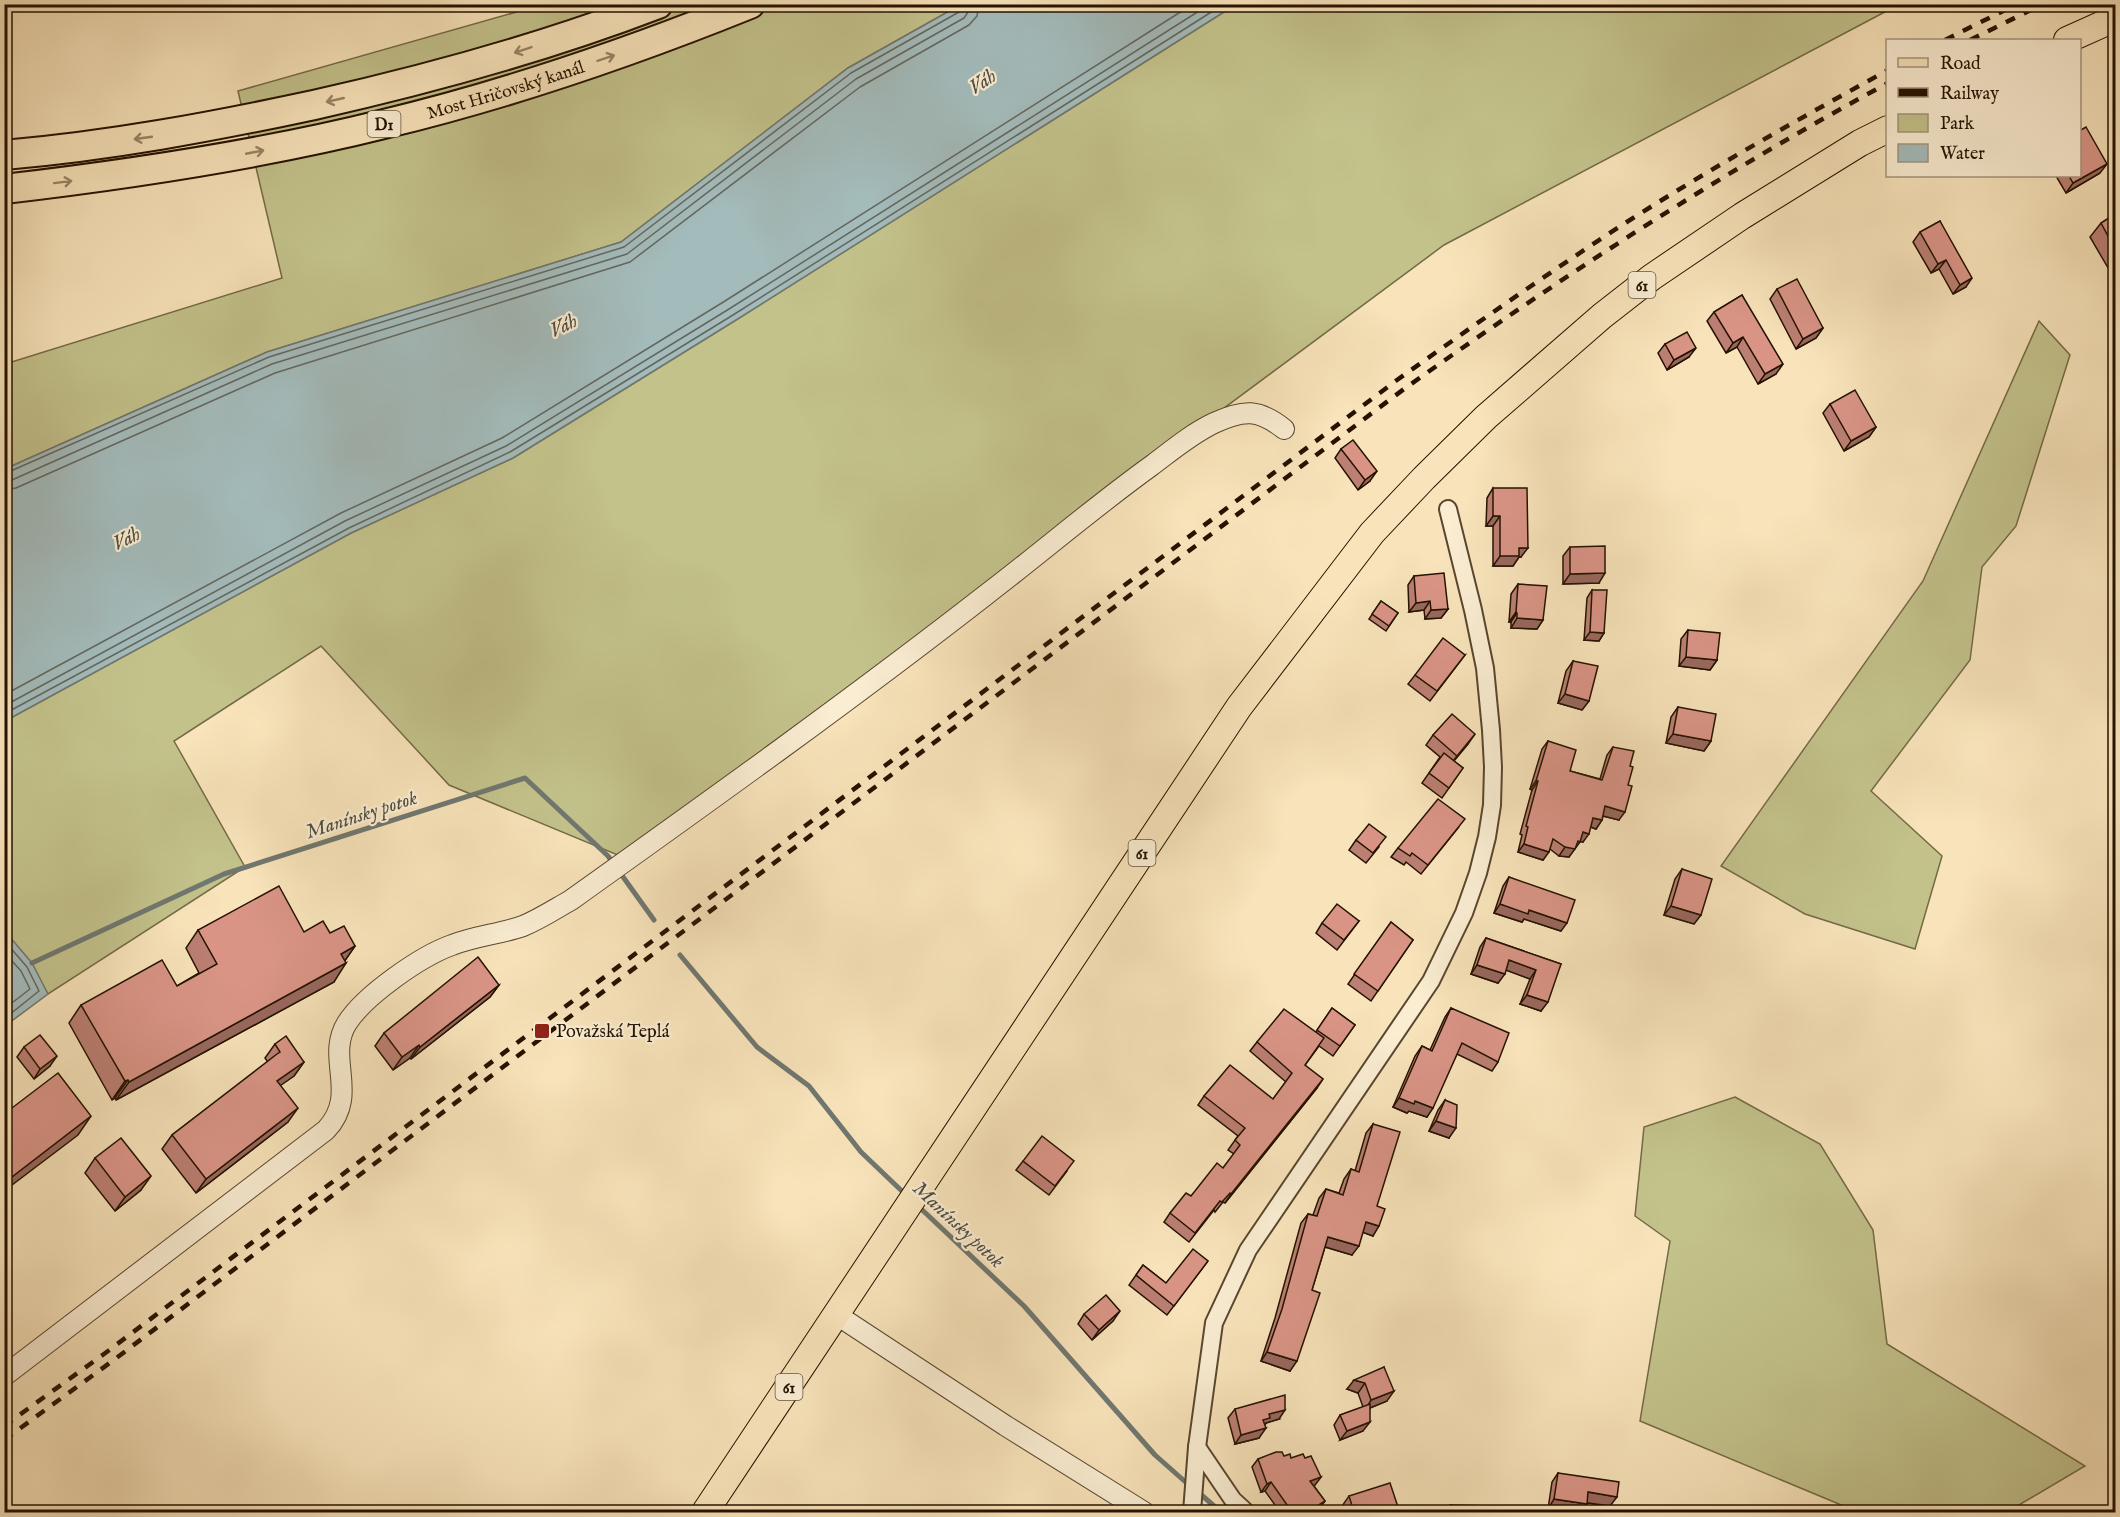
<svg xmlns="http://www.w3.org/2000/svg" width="2120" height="1517" font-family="'IM FELL English',serif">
	<rect width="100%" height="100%" fill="#f8e3ba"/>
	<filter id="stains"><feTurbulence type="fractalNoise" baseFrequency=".00333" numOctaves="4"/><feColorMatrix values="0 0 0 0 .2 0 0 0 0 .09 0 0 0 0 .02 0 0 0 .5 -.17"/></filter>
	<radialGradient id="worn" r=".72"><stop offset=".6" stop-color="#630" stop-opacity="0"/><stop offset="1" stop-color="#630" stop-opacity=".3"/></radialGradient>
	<!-- green -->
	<g fill="#c3c28b" stroke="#746a46" stroke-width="1.5">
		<polygon points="541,5 960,5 848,68 621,242 267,352 5,469 5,364 282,278 238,91"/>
		<polygon points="1235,5 1898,5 1444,245 620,856 449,785 321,646 174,741 245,867 48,994 9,936 5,939 5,721 351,533 513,458 736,320"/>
		<polygon points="2039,321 2070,355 2016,526 1982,567 1970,660 1871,791 1942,856 1915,949 1805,914 1721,866 1923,581"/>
		<polygon points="1735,1097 1820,1144 1873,1230 1887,1344 2085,1466 2007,1512 1858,1512 1640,1421 1670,1241 1635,1216 1644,1127"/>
	</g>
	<!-- water -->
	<g fill="#a3bbbb" stroke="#707770" stroke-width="1.5">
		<polygon points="960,5 1235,5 736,320 513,458 351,533 5,721 5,469 267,352 621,242 848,68"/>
		<polygon points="9,936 32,963 48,994 5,1026 5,939"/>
	</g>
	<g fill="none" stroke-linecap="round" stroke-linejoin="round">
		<!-- shore -->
		<g stroke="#64665e" stroke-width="1.5">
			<polyline points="4,474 269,357 624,247 851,73 959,12 962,4"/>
			<polyline points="4,481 12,480 272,364 627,254 856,79 964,18 968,12 970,4"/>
			<polyline points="4,490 16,488 275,373 630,262 860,87 969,25 977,16 979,4"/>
			<polyline points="4,695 341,513 502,438 725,301 1193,4"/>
			<polyline points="4,706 345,521 506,446 729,309 1210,4"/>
			<polyline points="4,714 349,528 510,452 733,315 1224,4"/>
			<polyline points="4,944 8,945 27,967 39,991 4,1019"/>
			<polyline points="4,952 21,971 30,989 4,1009"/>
		</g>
		<!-- stream -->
		<g stroke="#707770" stroke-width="5">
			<polyline points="680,955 757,1047 809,1086 861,1152 906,1195"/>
			<polyline points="32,963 224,874 525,778 608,856 654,920"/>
			<polyline points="917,1205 1024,1306 1155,1455 1190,1486"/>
			<polyline points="1198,1492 1221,1512"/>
		</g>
		<!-- minor casing -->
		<g stroke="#59462e" stroke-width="20">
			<g id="minor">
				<polyline points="1197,1447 1233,1500 1246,1512"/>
				<polyline points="1192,1512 1197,1447 1214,1323 1248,1250 1431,981 1464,913 1478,873 1487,837 1492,805 1493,767 1491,730 1485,668 1473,610 1448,509"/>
			</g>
		</g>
		<!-- tertiary casing -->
		<g stroke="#59462e" stroke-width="22">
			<g id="tertiary">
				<polyline points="837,1315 1006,1426 1144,1512"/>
				<path d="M 4,1376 L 326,1130 C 360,1094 325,1058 347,1023 C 365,995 421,956 452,945 C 475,936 500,934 523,926 C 540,919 555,909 571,900 C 711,800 851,700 987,594 C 1042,552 1094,507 1151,466 C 1171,451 1191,434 1214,423 C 1244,409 1259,409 1284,429"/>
			</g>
		</g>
		<!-- primary casing -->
		<g stroke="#241200" stroke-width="28">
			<g id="primary">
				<polyline points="2067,40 2116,18"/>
				<polyline points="705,1512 1239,707 1372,533 1424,478 1486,417 1602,316 1652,277 1742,216 1860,143 1888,129"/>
			</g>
		</g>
		<!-- motorway casing -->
		<g stroke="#241200" stroke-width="32">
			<g id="motorway">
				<path d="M 4,155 C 109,146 211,127 314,105 C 430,79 546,47 658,4"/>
				<path id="s1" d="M 4,189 C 132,174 260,155 384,124 C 509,94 631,52 750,4"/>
			</g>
		</g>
		<!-- minor -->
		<use href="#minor" stroke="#faedd2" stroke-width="16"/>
		<!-- tertiary -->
		<use href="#tertiary" stroke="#faedd2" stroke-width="20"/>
		<!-- primary -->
		<use href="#primary" stroke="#f8e3ba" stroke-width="26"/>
		<!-- motorway -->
		<use href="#motorway" stroke="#f8e3ba" stroke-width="28"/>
		<!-- rail -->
		<g stroke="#241200" stroke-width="4.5" stroke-dasharray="10 10" stroke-linecap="butt">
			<polyline points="1945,40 2017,4"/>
			<polyline points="1970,40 2043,4"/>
			<path d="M 4,1426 L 104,1354 L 1397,380 C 1470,328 1544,276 1619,227 C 1706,171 1797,120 1888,70"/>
			<path d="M 4,1440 L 111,1362 L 1404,389 C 1560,278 1719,174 1888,83"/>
		</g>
	</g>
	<!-- wall -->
	<g fill="#bb7f73" stroke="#241200" stroke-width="1.5">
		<polygon points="2100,173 2066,193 2056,176 2079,176"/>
		<polygon points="2115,214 2115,270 2111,273 2090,237 2101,223"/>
		<polygon points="1940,221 1966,287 1953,294 1939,269 1931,273 1913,242 1920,232"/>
		<polygon points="1777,289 1823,328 1816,338 1796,349 1770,299"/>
		<polygon points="1742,295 1776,374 1758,384 1737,347 1726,353 1707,321 1714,312"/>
		<polygon points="1665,344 1689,357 1667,370 1658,353"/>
		<polygon points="1830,404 1876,427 1869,437 1844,451 1823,413"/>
		<polygon points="1341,449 1370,481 1358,490 1335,458"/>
		<polygon points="1493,488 1521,557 1519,557 1513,566 1493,566 1493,526 1486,526 1487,498"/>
		<polygon points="1570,547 1599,583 1563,584 1563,556"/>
		<polygon points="1414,576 1448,609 1441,618 1425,619 1424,610 1409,612 1408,585"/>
		<polygon points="1518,584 1543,620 1537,629 1511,628 1511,622 1509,622 1511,594"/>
		<polygon points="1592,590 1604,633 1599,641 1584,640 1587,598"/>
		<polygon points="1381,601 1398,613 1386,631 1369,619"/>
		<polygon points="1688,630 1717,660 1710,670 1679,666 1681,639"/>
		<polygon points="1465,655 1430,701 1408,684 1415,675"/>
		<polygon points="1573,661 1589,701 1582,710 1558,703 1566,671"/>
		<polygon points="1678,707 1711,741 1704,751 1666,743 1671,717"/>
		<polygon points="1433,735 1468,744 1454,761 1463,768 1442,798 1422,783 1440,757 1426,745"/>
		<polygon points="1548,741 1570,771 1600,779 1607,755 1613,747 1630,766 1619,820 1603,816 1602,820 1596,829 1591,827 1583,842 1580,841 1569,857 1559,856 1550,849 1543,860 1518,852 1522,835 1520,834 1532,790 1530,789 1542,749"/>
		<polygon points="1458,828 1421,874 1406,862 1404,865 1391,857 1398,848"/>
		<polygon points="1356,840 1379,847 1366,863 1349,850"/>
		<polygon points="1682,869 1701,915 1694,924 1664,915 1675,879"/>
		<polygon points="1509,877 1561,931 1524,919 1522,922 1494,913 1503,886"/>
		<polygon points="1359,921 1337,950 1316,933 1322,923"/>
		<polygon points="1391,922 1413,940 1371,1001 1348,984"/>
		<polygon points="198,930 304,932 330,933 355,946 345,960 334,982 116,1100 115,1098 112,1100 69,1023 81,1005 177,986 199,973 186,948"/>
		<polygon points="1486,938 1561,964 1541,1011 1520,1004 1530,979 1506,970 1498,983 1471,974 1480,947"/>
		<polygon points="499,985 490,997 411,1059 410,1058 393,1070 375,1046 384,1033"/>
		<polygon points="1332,1008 1355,1025 1333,1056 1319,1046 1305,1065 1317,1088 1225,1203 1223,1202 1215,1212 1214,1210 1189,1242 1164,1222 1170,1213 1191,1196 1223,1168 1234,1154 1228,1150 1238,1136 1198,1105 1204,1096 1273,1099 1286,1082 1250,1051 1257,1042 1316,1032"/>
		<polygon points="1451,1008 1498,1062 1492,1071 1457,1054 1427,1117 1409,1111 1407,1113 1393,1107 1415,1056 1422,1046 1430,1050 1445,1017"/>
		<polygon points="275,1044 304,1062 294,1076 280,1085 288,1122 196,1193 162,1149 172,1135 268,1062 265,1058"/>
		<polygon points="24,1047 50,1066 34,1079 17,1057"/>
		<polygon points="1445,1100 1449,1138 1429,1131 1438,1110"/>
		<polygon points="1373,1124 1377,1206 1373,1236 1363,1232 1352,1255 1325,1247 1312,1290 1290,1371 1261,1361 1275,1318 1301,1223 1308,1214 1313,1215 1319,1198 1326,1189 1339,1193 1344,1179 1351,1169 1355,1171 1366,1133"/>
		<polygon points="95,1158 141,1190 115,1211 85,1173"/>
		<polygon points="1023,1161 1067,1171 1049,1195 1016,1170"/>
		<polygon points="1208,1261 1167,1315 1129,1285 1143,1265 1166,1283"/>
		<polygon points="1084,1314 1113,1321 1092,1340 1078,1324"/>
		<polygon points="1384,1367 1387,1401 1370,1408 1363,1431 1340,1440 1334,1425 1340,1415 1363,1407 1358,1393 1347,1389"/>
		<polygon points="1235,1409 1279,1419 1266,1423 1259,1438 1235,1444 1228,1418"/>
		<polygon points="1284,1456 1291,1458 1305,1458 1321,1477 1314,1486 1325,1501 1319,1509 1314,1512 1280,1512 1265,1491 1261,1492 1252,1467 1258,1459"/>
		<polygon points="1558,1473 1610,1506 1587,1503 1581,1512 1571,1512 1548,1509 1552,1482"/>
		<polygon points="1349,1496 1398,1507 1394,1512 1344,1512 1342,1506"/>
		<polygon points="1450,1505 1493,1512 1445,1512"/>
	</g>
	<!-- shaded-wall -->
	<g fill="#98685e" stroke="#241200" stroke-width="1.5">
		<polygon points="2107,164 2100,173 2066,193 2073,183"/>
		<polygon points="1946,260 1939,269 1931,273 1938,264"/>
		<polygon points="1972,278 1966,287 1953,294 1960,285"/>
		<polygon points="1823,328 1816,338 1796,349 1803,339"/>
		<polygon points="1743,337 1737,347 1726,353 1733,343"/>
		<polygon points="1696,348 1689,357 1667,370 1674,360"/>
		<polygon points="1783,364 1776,374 1758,384 1765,374"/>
		<polygon points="1876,427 1869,437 1844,451 1851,441"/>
		<polygon points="1377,471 1370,481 1358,490 1365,480"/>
		<polygon points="1493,516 1500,516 1493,526 1486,526"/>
		<polygon points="1519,548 1528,548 1521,557 1519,557 1513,566 1493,566 1500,556"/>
		<polygon points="1605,573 1599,583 1563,584 1570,574"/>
		<polygon points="1430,601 1424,610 1409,612 1416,603"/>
		<polygon points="1448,609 1441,618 1425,619 1431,610"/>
		<polygon points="1516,612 1517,613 1511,622 1509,622"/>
		<polygon points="1517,618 1543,620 1537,629 1511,628"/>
		<polygon points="1590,632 1604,633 1599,641 1584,640"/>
		<polygon points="1686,657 1717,660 1710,670 1679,666"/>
		<polygon points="1565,694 1589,701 1582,710 1558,703"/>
		<polygon points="1475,734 1468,744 1450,765 1457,756"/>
		<polygon points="1673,734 1711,741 1704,751 1666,743"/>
		<polygon points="1536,781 1538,781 1532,790 1530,789"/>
		<polygon points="1605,806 1625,812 1619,820 1599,815"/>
		<polygon points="1593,818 1602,820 1596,829 1588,826"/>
		<polygon points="1583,832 1589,834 1583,842 1578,841"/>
		<polygon points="1578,841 1580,842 1569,857 1559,856 1565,847"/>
		<polygon points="1524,844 1549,852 1543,860 1518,852"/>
		<polygon points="1500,904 1529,910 1567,923 1561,931 1524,919 1522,922 1494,913"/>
		<polygon points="1671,906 1701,915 1694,924 1664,915"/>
		<polygon points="355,946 342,965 341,954"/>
		<polygon points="1509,960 1536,970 1530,979 1503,969"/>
		<polygon points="346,963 334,982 116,1100 129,1082"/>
		<polygon points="1477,965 1505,974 1498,983 1471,974"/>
		<polygon points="499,985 490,997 411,1059 420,1047"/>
		<polygon points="1527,995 1548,1002 1541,1011 1520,1004"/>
		<polygon points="419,1045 410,1058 393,1070 402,1057"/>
		<polygon points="57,1056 50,1066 34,1079 40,1069"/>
		<polygon points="304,1062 294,1076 267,1095 277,1081"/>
		<polygon points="1323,1079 1317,1088 1225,1203 1231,1194"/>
		<polygon points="128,1080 115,1098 112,1100 125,1081"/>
		<polygon points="1399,1098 1415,1101 1433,1108 1427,1117 1409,1111 1407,1113 1393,1107"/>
		<polygon points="298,1108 288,1122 196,1193 206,1179"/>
		<polygon points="91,1116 78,1135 4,1191 4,1183"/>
		<polygon points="1436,1121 1456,1128 1449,1138 1429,1131"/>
		<polygon points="151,1176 141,1190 115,1211 125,1197"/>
		<polygon points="1366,1222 1379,1226 1373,1236 1359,1231"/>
		<polygon points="1328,1237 1359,1246 1352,1255 1322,1246"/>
		<polygon points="1120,1311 1113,1321 1092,1340 1099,1330"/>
		<polygon points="1267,1352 1297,1361 1290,1371 1261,1361"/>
		<polygon points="1354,1380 1365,1383 1358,1393 1347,1389"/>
		<polygon points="1394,1391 1387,1401 1365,1410 1371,1400"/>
		<polygon points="1285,1410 1279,1419 1266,1423 1263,1427 1263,1420 1269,1414"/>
		<polygon points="1370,1422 1363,1431 1340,1440 1347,1431"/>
		<polygon points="1266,1428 1259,1438 1235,1444 1241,1435"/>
		<polygon points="1321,1477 1315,1485 1305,1489 1310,1481"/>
		<polygon points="1271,1482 1265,1491 1261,1492 1267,1484"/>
		<polygon points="1588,1492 1617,1497 1610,1506 1581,1502"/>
		<polygon points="1554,1499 1587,1504 1581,1512 1571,1512 1548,1509"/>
		<polygon points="1325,1501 1319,1509 1314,1512 1308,1512"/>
		<polygon points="1398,1507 1394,1512 1379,1512"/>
	</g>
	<!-- building -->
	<g fill="#d99486" stroke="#241200" stroke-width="1.5">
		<polygon points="2086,127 2107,164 2073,183 2069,176 2079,176 2079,131"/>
		<polygon points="2115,214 2115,249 2101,223"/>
		<polygon points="1940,221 1972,278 1960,285 1946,260 1938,264 1920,232"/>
		<polygon points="1797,279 1823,328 1803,339 1777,289"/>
		<polygon points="1742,295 1783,364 1765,374 1743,337 1733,343 1714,312"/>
		<polygon points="1687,332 1696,348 1674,360 1665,344"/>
		<polygon points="1855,390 1876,427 1851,441 1830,404"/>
		<polygon points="1353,440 1377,471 1365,480 1341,449"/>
		<polygon points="1493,488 1527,488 1528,548 1519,548 1519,556 1500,556 1500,516 1493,516"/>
		<polygon points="1605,546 1605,573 1570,574 1570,547"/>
		<polygon points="1444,573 1448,609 1431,610 1430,601 1416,603 1414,576"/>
		<polygon points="1518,584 1547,586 1543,620 1517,618 1517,613 1516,612"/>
		<polygon points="1592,590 1607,590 1604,633 1590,632"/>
		<polygon points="1381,601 1398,613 1389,626 1372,614"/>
		<polygon points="1688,630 1720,633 1717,660 1686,657"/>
		<polygon points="1443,638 1465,655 1437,691 1415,675"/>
		<polygon points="1573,661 1598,666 1589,701 1565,694"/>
		<polygon points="1678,707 1716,714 1711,741 1673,734"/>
		<polygon points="1452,714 1475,734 1457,756 1433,735"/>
		<polygon points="1548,741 1576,750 1570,771 1602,780 1613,747 1634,751 1630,766 1633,767 1628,785 1632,786 1625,812 1605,806 1602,820 1593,818 1589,834 1583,832 1580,842 1578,841 1575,849 1565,847 1553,839 1549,852 1524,844 1528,827 1526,826 1538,781 1536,781"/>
		<polygon points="1444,753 1463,768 1449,788 1429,773"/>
		<polygon points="1438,799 1465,819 1428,865 1412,853 1410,856 1398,848"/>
		<polygon points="1369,824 1386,837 1373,853 1356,840"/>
		<polygon points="1682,869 1712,879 1701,915 1671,906"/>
		<polygon points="1509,877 1575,900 1567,923 1529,910 1528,914 1500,904"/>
		<polygon points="279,886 304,932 323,921 330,933 344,926 355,946 341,954 346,963 129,1082 128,1080 125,1081 81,1005 162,960 177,986 217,964 198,930"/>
		<polygon points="1337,904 1359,921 1344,940 1322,923"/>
		<polygon points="1391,922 1413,940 1378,991 1354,974"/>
		<polygon points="1486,938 1561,964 1548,1002 1527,995 1536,970 1509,960 1505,974 1477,965"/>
		<polygon points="478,957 499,985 420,1047 419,1045 402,1057 384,1033"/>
		<polygon points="1332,1008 1355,1025 1340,1046 1317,1030"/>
		<polygon points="1451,1008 1509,1033 1498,1062 1462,1043 1433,1108 1415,1101 1414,1104 1399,1098 1422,1046 1432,1051"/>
		<polygon points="1284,1009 1324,1038 1305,1065 1323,1079 1231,1194 1230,1193 1222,1202 1220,1201 1195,1233 1170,1213 1186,1193 1191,1196 1217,1163 1223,1168 1240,1145 1235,1140 1245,1128 1204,1096 1230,1065 1273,1099 1292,1073 1257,1042"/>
		<polygon points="40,1035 57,1056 40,1069 24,1047"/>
		<polygon points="286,1036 304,1062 277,1081 298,1108 206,1179 172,1135 277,1054 280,1052 275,1044"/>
		<polygon points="58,1073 91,1116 4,1183 4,1114"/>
		<polygon points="1445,1100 1457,1105 1456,1128 1436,1121"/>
		<polygon points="1373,1124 1400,1132 1377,1206 1385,1209 1379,1226 1366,1222 1359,1246 1328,1237 1312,1290 1320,1293 1297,1361 1267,1352 1282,1309 1308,1214 1317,1216 1326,1189 1343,1195 1351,1169 1359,1172"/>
		<polygon points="1042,1136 1074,1161 1055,1186 1023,1161"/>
		<polygon points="121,1138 151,1176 125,1197 95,1158"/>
		<polygon points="1193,1249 1208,1261 1174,1306 1136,1275 1143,1265 1166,1283"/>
		<polygon points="1106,1295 1120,1311 1099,1330 1084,1314"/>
		<polygon points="1384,1367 1394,1391 1371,1400 1365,1383 1354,1380"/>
		<polygon points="1285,1395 1285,1410 1269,1414 1270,1418 1263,1420 1266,1428 1241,1435 1235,1409"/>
		<polygon points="1370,1404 1370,1422 1347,1431 1340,1415"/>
		<polygon points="1276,1452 1282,1452 1284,1456 1290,1454 1291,1458 1303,1454 1305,1458 1311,1456 1321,1477 1310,1481 1325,1501 1308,1512 1292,1512 1271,1482 1267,1484 1258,1459"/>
		<polygon points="1558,1473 1619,1482 1617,1497 1588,1492 1587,1504 1554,1499"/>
		<polygon points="1390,1483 1398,1507 1379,1512 1354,1512 1349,1496"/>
		<polygon points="1450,1505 1492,1506 1493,1512 1450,1512"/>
	</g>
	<!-- one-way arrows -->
	<defs><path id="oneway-shaft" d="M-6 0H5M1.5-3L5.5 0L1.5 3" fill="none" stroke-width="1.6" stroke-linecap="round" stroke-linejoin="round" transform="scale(1.5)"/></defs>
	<g stroke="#998566">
		<use href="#oneway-shaft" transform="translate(523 50) rotate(162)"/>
		<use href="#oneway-shaft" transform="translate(606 58) rotate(-18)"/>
		<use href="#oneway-shaft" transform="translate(335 100) rotate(167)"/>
		<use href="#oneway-shaft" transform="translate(143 138) rotate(172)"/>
		<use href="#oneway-shaft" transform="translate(255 152) rotate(-11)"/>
		<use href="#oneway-shaft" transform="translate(63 182) rotate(-7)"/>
	</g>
	<!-- markers -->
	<rect fill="#8f2418" stroke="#faedd2" stroke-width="2" x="534" y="1023" width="16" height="16" rx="3"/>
	<g text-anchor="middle" stroke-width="4.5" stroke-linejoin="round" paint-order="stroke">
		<!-- shield labels -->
		<g fill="#faedd2" stroke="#64543f" stroke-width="1.5">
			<rect x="367.5" y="111" width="33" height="26" rx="4.5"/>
			<rect x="1628.5" y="272" width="27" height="26" rx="4.5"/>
			<rect x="1128.5" y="840" width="27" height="26" rx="4.5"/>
			<rect x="775.5" y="1374" width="27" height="26" rx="4.5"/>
		</g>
		<g font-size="16" font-weight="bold" fill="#241200">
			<text x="384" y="130">D1</text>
			<text x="1642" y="291">61</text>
			<text x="1142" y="859">61</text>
			<text x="789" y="1393">61</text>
		</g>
		<!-- street labels -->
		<g font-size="18" fill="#241200" stroke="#faedd2">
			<text dy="6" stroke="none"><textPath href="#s1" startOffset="512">Most Hričovský kanál</textPath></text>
		</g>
		<!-- poi labels -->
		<g font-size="18" fill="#241200" stroke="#faedd2" text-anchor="start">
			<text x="556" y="1037">Považská Teplá</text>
		</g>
		<!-- water labels -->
		<g font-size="20" font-style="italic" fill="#504d41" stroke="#faedd2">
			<text transform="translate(982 81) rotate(-34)" y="7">Váh</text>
			<text transform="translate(563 325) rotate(-26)" y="7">Váh</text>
			<text transform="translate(126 538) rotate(-26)" y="7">Váh</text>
			<text transform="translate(361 814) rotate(-18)" y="7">Manínsky potok</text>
			<text transform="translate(959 1224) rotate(43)" y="7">Manínsky potok</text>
		</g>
	</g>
	<!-- margin -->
	<rect width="2120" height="1517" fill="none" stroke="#f8e3ba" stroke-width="24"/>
	<rect x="6" y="6" width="2108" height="1505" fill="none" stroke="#241200" stroke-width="3"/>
	<rect x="12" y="12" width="2096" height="1493" fill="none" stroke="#241200" stroke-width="1.5"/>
	<!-- legend -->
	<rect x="1886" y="39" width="195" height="138" fill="#faedd2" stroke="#a4957e" stroke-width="1.5"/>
	<rect x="1898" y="58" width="30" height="9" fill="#f8e3ba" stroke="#a4957e" stroke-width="1.5"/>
	<text x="1940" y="69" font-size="18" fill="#241200">Road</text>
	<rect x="1898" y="88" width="30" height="9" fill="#241200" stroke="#a4957e" stroke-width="1.5"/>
	<text x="1940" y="99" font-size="18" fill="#241200">Railway</text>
	<rect x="1898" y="114" width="30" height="18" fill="#c3c28b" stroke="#a4957e" stroke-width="1.5"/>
	<text x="1940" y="129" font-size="18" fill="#241200">Park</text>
	<rect x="1898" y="144" width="30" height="18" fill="#a3bbbb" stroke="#a4957e" stroke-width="1.5"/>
	<text x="1940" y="159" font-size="18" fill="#241200">Water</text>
	<rect width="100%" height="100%" filter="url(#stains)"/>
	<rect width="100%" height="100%" fill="url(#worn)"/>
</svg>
